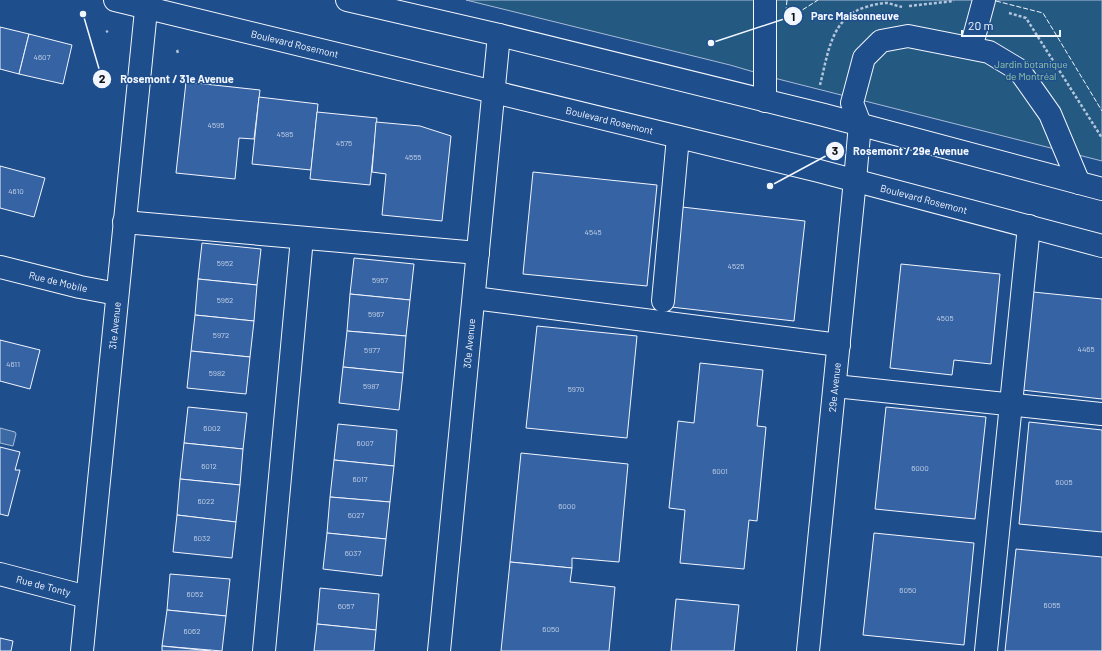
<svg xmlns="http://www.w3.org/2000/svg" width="1102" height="651" font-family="Barlow,sans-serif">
	<rect width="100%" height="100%" fill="#1f4e8c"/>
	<!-- green -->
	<polygon fill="#245a82" stroke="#a8bbd7" points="466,0 1102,0 1102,161 778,79 730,65"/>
	<!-- water -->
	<polygon fill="#3b69a3" stroke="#a8bbd7" points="0,428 15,432 16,434 13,446 0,443"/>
	<!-- building -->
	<g fill="#3563a3" stroke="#f2f6ff">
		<polygon points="0,27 29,34 19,74 0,69"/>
		<polygon points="29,34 72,45 63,84 19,74"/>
		<polygon points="186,82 260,90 254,139 239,138 235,179 176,173"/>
		<polygon points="259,97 318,104 311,170 252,164"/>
		<polygon points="317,112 377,118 370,185 310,179"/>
		<polygon points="376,122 420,126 451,136 442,221 382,215 386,174 372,172"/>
		<polygon points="0,166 45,178 34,217 0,208"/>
		<polygon points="533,172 657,185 647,286 523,274"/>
		<polygon points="682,207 805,221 794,321 671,307"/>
		<polygon points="202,243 261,249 257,285 198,279"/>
		<polygon points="354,258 414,264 410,300 350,294"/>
		<polygon points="901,264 1000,274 991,364 954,360 952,375 890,368"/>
		<polygon points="198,279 257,285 254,321 195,315"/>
		<polygon points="1033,292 1102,299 1102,399 1022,390"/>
		<polygon points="350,294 410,300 406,336 347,331"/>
		<polygon points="195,315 254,321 250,357 191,351"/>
		<polygon points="537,326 637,336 627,438 526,428"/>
		<polygon points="347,331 406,336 403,373 343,367"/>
		<polygon points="0,340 40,350 30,389 0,381"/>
		<polygon points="191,351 250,357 246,394 187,388"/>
		<polygon points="700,363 763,370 757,426 766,427 757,521 749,520 744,569 680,563 685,510 669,508 678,421 694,423"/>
		<polygon points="343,367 403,373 399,410 339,403"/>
		<polygon points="188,407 247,413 243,449 184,443"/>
		<polygon points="886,407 986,417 975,519 875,509"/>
		<polygon points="1029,422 1102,430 1102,532 1019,524"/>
		<polygon points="338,424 397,430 394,466 334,460"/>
		<polygon points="184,443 243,449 240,485 180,479"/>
		<polygon points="0,447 20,452 15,470 20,470 8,516 0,514"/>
		<polygon points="521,453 628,464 619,562 572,558 572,568 510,562"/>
		<polygon points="334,460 394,466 390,502 330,497"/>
		<polygon points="180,479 240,485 236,522 177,515"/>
		<polygon points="330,497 390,502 386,539 327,533"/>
		<polygon points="177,515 236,522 232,558 173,552"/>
		<polygon points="327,533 386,539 382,576 323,569"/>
		<polygon points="874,533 974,543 964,645 863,635"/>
		<polygon points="1016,549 1102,557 1102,651 1005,651"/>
		<polygon points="510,562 572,568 570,582 615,587 609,651 501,651"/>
		<polygon points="170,574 230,579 226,616 167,610"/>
		<polygon points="320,588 379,594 376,630 317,624"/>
		<polygon points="676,599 739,605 734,651 671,651"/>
		<polygon points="167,610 226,616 222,651 162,646"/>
		<polygon points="317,624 376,630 374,651 314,651"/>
		<polygon points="0,638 13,641 11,651 0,651"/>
		<polygon points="162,646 211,651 162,651"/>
	</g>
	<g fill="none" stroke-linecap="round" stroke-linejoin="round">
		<!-- minor casing -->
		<g stroke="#f2f6ff" stroke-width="24">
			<g id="minor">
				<polyline points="971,48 984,0"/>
				<polyline points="765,101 765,0"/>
				<polyline points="124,222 478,253"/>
				<path id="s1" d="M 0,267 L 80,287 L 117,294"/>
				<polyline points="474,298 839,345"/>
				<polyline points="663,301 678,137"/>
				<polyline points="835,386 1102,414"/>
				<path id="s2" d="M 0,574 L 87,597"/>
				<path id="s3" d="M 82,651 L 147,0"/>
				<polyline points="264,651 302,238"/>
				<path id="s4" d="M 439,651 L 499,35"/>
				<path id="s5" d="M 808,651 L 855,180 L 860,124 L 852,103 L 864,58 L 881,41 L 908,36 L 989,52 L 1019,70 L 1050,114 L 1079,183"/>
				<polyline points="986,651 1029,226"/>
			</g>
		</g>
		<!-- major casing -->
		<g stroke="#f2f6ff" stroke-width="24">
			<g id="major">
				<path id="s6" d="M 115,0 L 819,171 L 1102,246"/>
				<polyline points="347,0 499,35 824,115 1102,189"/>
			</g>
		</g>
		<!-- path -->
		<g stroke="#b3c4dc" stroke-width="2.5" stroke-dasharray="3 2" stroke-linecap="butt">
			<polyline points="909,6 954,1"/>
			<polyline points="1009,13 1026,18 1102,138"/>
			<polyline points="106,32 108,31"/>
			<polyline points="177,50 178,53"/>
			<path d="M 820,85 C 828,54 831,17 866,7 C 873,5 880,3 887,3 C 892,4 897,6 902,7"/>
		</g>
		<!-- minor -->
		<use href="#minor" stroke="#1f4e8c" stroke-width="22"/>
		<!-- major -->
		<use href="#major" stroke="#1f4e8c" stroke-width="22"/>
		<!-- fence -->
		<g stroke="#f2f6ff" stroke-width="1" stroke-dasharray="5 2" stroke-linecap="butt">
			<polyline points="787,0 785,21 818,0"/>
			<polyline points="996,1 1043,13 1102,111"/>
		</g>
	</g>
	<g text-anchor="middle" stroke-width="3" stroke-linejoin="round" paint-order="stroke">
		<!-- number labels -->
		<g font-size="8" fill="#c3d1e8">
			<text x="42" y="60">4607</text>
			<text x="216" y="128">4595</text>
			<text x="285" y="137">4585</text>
			<text x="344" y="146">4575</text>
			<text x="413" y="160">4555</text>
			<text x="16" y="194">4610</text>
			<text x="593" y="235">4545</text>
			<text x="225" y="266">5952</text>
			<text x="736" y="269">4525</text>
			<text x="380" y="283">5957</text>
			<text x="225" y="303">5962</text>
			<text x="376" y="317">5967</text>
			<text x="945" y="321">4505</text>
			<text x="221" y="338">5972</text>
			<text x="1086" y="352">4465</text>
			<text x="372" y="353">5977</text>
			<text x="13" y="367">4611</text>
			<text x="217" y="376">5982</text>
			<text x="371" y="389">5987</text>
			<text x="576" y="392">5970</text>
			<text x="212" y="431">6002</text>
			<text x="365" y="446">6007</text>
			<text x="209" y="469">6012</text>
			<text x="920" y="471">6000</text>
			<text x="720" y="474">6001</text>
			<text x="360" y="482">6017</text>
			<text x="1064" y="485">6005</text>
			<text x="206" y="504">6022</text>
			<text x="567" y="509">6000</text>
			<text x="356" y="518">6027</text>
			<text x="202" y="541">6032</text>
			<text x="353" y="556">6037</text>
			<text x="908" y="593">6050</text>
			<text x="195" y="597">6052</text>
			<text x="1052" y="608">6055</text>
			<text x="346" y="609">6057</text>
			<text x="551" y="632">6050</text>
			<text x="192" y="634">6062</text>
		</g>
		<!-- street labels -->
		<g font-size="10" fill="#f2f6ff" stroke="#1f4e8c">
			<text dy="4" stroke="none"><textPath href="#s6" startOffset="185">Boulevard Rosemont</textPath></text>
			<text dy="4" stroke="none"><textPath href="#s6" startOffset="509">Boulevard Rosemont</textPath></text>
			<text dy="4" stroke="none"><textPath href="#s6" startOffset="833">Boulevard Rosemont</textPath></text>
			<text dy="4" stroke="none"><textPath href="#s1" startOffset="60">Rue de Mobile</textPath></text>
			<text dy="4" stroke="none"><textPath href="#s3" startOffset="327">31e Avenue</textPath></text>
			<text dy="4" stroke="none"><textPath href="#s4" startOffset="309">30e Avenue</textPath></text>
			<text dy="4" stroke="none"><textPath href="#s5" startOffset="265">29e Avenue</textPath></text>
			<text dy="4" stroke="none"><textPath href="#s2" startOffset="45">Rue de Tonty</textPath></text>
		</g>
		<!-- park labels -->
		<g font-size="10" fill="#97c8a6" stroke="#1f4e8c">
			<text x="1031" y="68">Jardin botanique<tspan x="1031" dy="12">de Montréal</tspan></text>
		</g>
	</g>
	<!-- callouts -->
	<path fill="none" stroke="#f2f6ff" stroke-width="1.5" d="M711 43L793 16M83 14L102 79M770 186L835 151"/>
	<g fill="#f2f6ff" stroke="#1f4e8c" stroke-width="1.5">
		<circle cx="711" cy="43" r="4"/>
		<circle cx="83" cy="14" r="4"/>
		<circle cx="770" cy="186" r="4"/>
		<circle cx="793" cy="16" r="10"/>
		<circle cx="102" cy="79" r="10"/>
		<circle cx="835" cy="151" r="10"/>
	</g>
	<g font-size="12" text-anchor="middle" font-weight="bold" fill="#111">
		<text x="793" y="21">1</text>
		<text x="102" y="83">2</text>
		<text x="835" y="155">3</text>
	</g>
	<g font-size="11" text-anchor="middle" font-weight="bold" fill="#f2f6ff" stroke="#1f4e8c" stroke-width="3" stroke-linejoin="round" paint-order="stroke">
		<text x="855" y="20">Parc Maisonneuve</text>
		<text x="177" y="83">Rosemont / 31e Avenue</text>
		<text x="911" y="155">Rosemont / 29e Avenue</text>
	</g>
	<!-- scale -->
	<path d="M962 30v6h98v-6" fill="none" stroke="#f2f6ff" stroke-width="2"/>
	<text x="968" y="30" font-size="12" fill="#f2f6ff" stroke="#1f4e8c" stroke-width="3" paint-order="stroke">20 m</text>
</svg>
